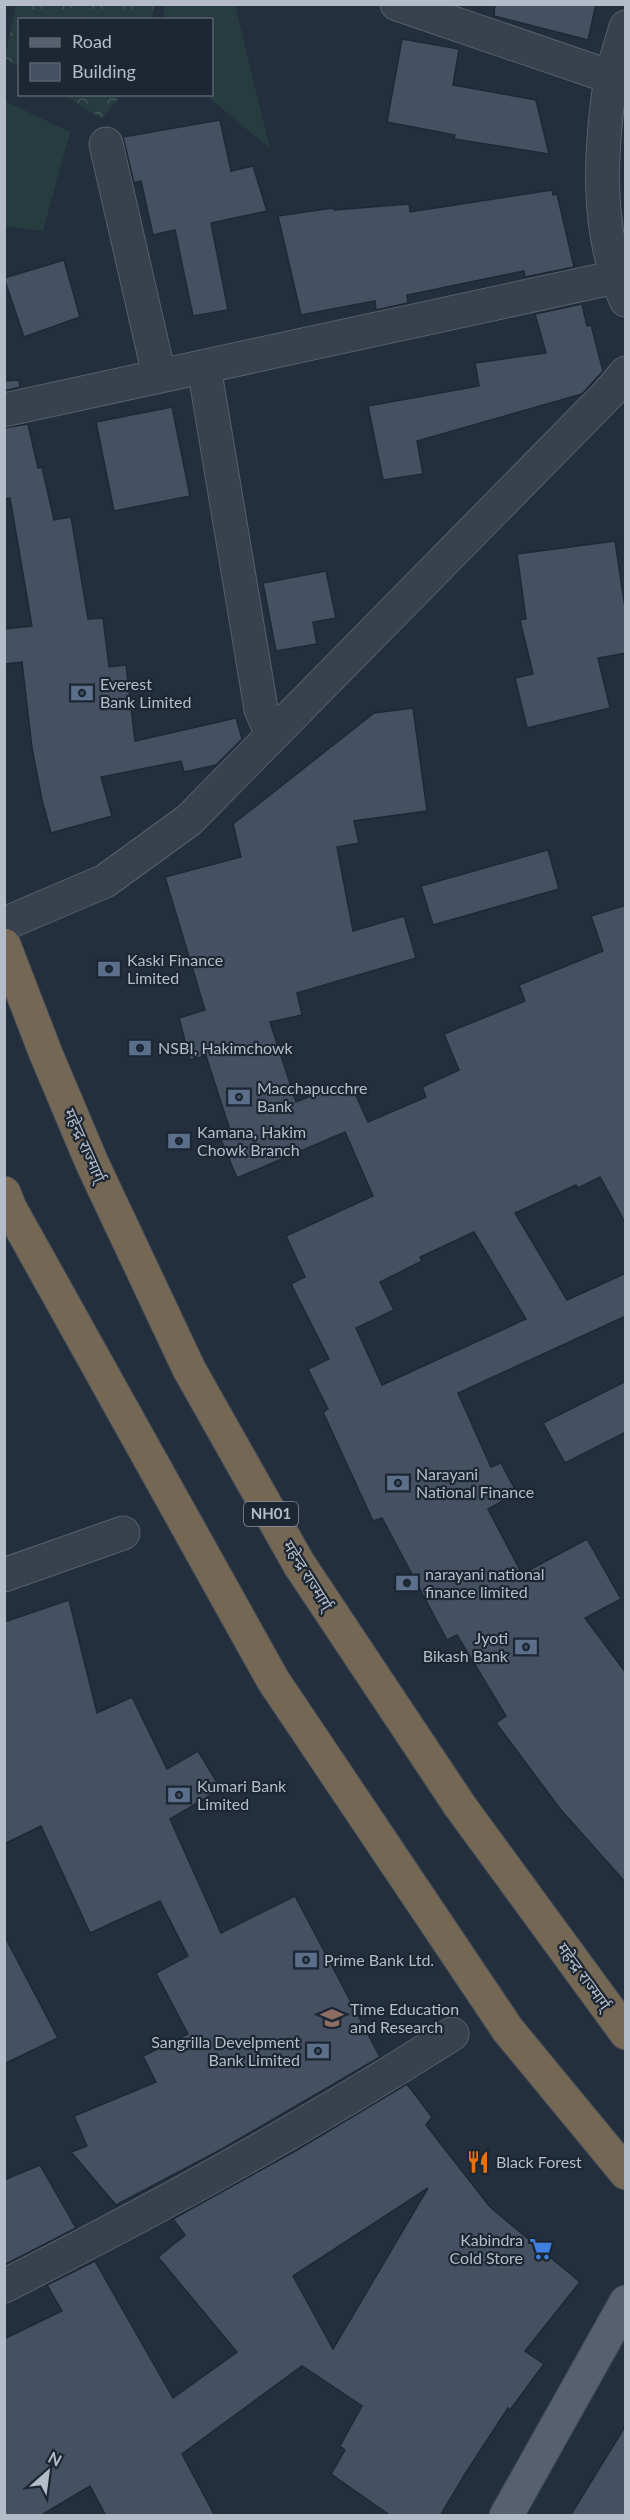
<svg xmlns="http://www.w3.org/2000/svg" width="630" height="2520" font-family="Lato,'Noto Sans Devanagari',sans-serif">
	<defs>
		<pattern id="forest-crowns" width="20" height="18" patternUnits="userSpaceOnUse" patternTransform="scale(1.5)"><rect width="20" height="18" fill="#263c3f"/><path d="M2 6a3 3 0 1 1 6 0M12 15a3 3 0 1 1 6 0" fill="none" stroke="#435659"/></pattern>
	</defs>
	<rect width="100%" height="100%" fill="#242f3e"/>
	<!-- grass -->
	<g fill="#263c3f">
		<polygon points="165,5 235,5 270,149 206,95 212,94 212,20 163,19"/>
		<polygon points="5,101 70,132 43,231 5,226"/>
	</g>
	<!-- forest -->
	<g fill="url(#forest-crowns)">
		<polygon points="16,5 16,4 154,5 153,19 20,20 19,67 5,58"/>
		<polygon points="64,95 121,95 102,119"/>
	</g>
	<!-- building -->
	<g fill="#455162" stroke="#1f2835" stroke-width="1.5" fill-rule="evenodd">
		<polygon points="495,4 596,4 588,40 494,16"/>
		<polygon points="402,39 459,49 453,85 536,100 549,154 454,139 455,135 387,122"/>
		<polygon points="220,120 231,171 253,166 267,211 211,223 228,310 193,316 175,230 153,235 141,181 134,183 123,137"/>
		<polygon points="552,190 553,195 557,194 574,267 525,277 524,271 407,295 408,303 376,310 375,301 301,315 278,216 333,208 334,210 409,204 410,212"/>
		<polygon points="64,260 80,317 24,337 4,278"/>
		<polygon points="582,304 587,326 591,325 603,371 582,394 417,441 423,474 383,480 368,406 479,386 475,363 546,353 535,314"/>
		<polygon points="19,380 20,387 4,391 4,381"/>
		<polygon points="172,407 190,496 114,511 96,422"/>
		<polygon points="28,424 38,468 42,467 54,520 71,517 88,619 103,618 109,667 126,665 135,741 236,718 242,739 216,765 184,772 181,761 101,777 112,816 51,833 42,800 32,748 22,662 4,664 4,629 32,626 10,498 4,499 4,428"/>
		<polygon points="615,541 626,615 626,653 598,658 610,708 527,728 515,678 533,674 520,620 526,619 517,554"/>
		<polygon points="326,571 336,618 313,622 317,644 276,651 263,583"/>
		<path d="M 413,708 L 427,811 L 354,821 L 359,843 L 337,847 L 353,931 L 404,916 L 416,958 L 297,993 L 302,1015 L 270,1022 L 296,1102 L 349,1080 L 368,1122 L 426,1097 L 422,1087 L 459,1070 L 444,1034 L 525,1001 L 519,985 L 603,951 L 591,916 L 626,905 L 626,1224 L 600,1177 L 578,1188 L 576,1185 L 515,1213 L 567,1300 L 626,1273 L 626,1316 L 458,1393 L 491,1467 L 501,1463 L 517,1493 L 488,1509 L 522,1574 L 587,1539 L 621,1599 L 585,1618 L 626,1673 L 626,1883 L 561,1810 L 496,1723 L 506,1716 L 457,1635 L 447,1640 L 382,1518 L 373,1521 L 323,1412 L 328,1409 L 308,1369 L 329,1359 L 291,1284 L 305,1277 L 286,1236 L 373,1196 L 345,1132 L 237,1178 L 219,1135 L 230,1130 L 206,1056 L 190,1060 L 179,1018 L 205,1010 L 165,877 L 241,857 L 233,824 L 374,713 ZM 474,1232 L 526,1319 L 382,1385 L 356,1328 L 394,1310 L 380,1282 L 422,1261 L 420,1257 Z"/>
		<polygon points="548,850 559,889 433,925 421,886"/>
		<polygon points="626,1381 626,1432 565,1463 543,1423"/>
		<polygon points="69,1600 97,1713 132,1697 167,1769 198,1751 221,1789 170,1819 221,1933 295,1896 380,2057 222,2149 116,2205 71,2152 87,2146 74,2116 156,2082 143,2056 188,2034 156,1973 188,1956 160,1901 90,1933 41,1826 4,1844 4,1622"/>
		<polygon points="4,1935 58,2038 4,2064"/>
		<path d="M 407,2084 L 432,2117 L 426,2125 L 490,2207 L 580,2282 L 525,2351 L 544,2364 L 510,2410 L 508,2408 L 465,2474 L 440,2516 L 391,2516 L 331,2474 L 345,2450 L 340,2446 L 362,2406 L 302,2366 L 182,2454 L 215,2516 L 106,2516 L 90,2486 L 40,2516 L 4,2516 L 4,2339 L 62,2311 L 47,2285 L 95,2261 L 173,2398 L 237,2352 L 158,2257 L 185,2235 L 173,2219 L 297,2150 ZM 428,2188 L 333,2349 L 293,2276 Z"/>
		<polygon points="40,2165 76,2228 4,2265 4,2180"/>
		<polygon points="626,2425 626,2516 570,2516"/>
	</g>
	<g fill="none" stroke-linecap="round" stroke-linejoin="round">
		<!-- minor casing -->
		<g stroke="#565f6c" stroke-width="35">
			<g id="minor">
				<path d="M 397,4 L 611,77 C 600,150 595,230 626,300"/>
				<polyline points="611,77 626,27"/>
				<polyline points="106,144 159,375"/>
				<polyline points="204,367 261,709 272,735"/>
				<polyline points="4,410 616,277"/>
				<polyline points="4,924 105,881 189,820 608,394 626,373"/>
				<polyline points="4,1575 123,1533"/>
				<path d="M 4,2286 C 157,2209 308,2126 452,2034"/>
			</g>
		</g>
		<!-- major casing -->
		<g stroke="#414a57" stroke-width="35">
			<polyline id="major" points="506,2516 626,2302"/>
		</g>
		<!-- highway casing -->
		<g stroke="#434c59" stroke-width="35">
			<g id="highway">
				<polyline points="4,945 46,1054 92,1163 189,1369 299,1564 460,1806 626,2033"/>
				<polyline points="4,1193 10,1208 273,1680 508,2030 626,2173"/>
			</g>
		</g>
		<!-- minor -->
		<use href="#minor" stroke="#38414e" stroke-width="33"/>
		<!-- major -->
		<use href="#major" stroke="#56606e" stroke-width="33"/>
		<!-- highway -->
		<use href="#highway" stroke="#746855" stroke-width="33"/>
	</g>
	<!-- icons -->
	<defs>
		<g id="bank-bare" transform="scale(1.8)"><path d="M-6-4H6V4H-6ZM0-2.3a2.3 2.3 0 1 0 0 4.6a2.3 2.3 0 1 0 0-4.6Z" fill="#5c6f8a" stroke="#1d2633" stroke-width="2.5" paint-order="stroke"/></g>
		<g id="university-bare" transform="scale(1.8)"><path d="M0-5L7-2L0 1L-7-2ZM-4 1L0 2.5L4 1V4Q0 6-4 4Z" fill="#8d6e63" stroke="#1d2633" stroke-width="2.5" paint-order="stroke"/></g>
		<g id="restaurant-bare" transform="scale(1.8)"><path d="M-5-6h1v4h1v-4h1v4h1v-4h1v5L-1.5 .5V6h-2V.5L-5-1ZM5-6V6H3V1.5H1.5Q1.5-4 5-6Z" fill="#e8710a" stroke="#1d2633" stroke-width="2.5" paint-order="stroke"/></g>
		<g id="supermarket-bare" transform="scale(1.8)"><path d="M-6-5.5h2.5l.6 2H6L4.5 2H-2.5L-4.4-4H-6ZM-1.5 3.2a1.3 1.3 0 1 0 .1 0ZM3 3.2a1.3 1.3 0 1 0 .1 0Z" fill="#3f7fe0" stroke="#1d2633" stroke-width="2.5" paint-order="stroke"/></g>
	</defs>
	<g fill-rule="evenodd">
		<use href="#bank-bare" x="82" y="693"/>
		<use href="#bank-bare" x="109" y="969"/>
		<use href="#bank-bare" x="140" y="1048"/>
		<use href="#bank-bare" x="239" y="1097"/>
		<use href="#bank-bare" x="179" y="1141"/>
		<use href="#bank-bare" x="398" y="1483"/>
		<use href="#bank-bare" x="407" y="1583"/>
		<use href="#bank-bare" x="526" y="1647"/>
		<use href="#bank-bare" x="179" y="1795"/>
		<use href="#bank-bare" x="306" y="1960"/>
		<use href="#university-bare" x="332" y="2018"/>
		<use href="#bank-bare" x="318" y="2051"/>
		<use href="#restaurant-bare" x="478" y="2162"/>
		<use href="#supermarket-bare" x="541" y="2249"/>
	</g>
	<g text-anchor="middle" stroke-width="4.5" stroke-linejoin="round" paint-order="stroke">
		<!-- shield labels -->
		<rect fill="#1d2633" stroke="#878f9c" stroke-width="1.5" x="244" y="1502" width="54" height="24" rx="4.5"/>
		<g font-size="15" font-weight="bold" fill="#b4bcc9">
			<text x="271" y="1519">NH01</text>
		</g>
		<!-- poi labels -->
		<g font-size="16" fill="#b4bcc9" stroke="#1d2633" text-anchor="start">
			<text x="100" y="690">Everest<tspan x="100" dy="18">Bank Limited</tspan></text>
			<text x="127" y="966">Kaski Finance<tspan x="127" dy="18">Limited</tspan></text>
			<text x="158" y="1054">NSBI, Hakimchowk</text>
			<text x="257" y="1094">Macchapucchre<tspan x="257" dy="18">Bank</tspan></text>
			<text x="197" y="1138">Kamana, Hakim<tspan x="197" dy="18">Chowk Branch</tspan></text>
			<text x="416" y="1480">Narayani<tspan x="416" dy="18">National Finance</tspan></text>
			<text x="425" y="1580">narayani national<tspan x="425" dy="18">finance limited</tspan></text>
			<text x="508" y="1644" text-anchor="end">Jyoti<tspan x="508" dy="18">Bikash Bank</tspan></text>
			<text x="197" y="1792">Kumari Bank<tspan x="197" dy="18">Limited</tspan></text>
			<text x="324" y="1966">Prime Bank Ltd.</text>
			<text x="350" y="2015">Time Education<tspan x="350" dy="18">and Research</tspan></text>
			<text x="300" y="2048" text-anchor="end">Sangrilla Develpment<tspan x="300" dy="18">Bank Limited</tspan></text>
			<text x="496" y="2168">Black Forest</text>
			<text x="523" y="2246" text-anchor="end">Kabindra<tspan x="523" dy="18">Cold Store</tspan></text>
		</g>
		<!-- street labels -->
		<g font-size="16" fill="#b4bcc9" stroke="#1d2633">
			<text transform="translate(85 1145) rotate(66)" y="6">महेन्द्र राज्मार्ग्</text>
			<text transform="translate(308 1575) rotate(58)" y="6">महेन्द्र राज्मार्ग्</text>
			<text transform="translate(584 1976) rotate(54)" y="6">महेन्द्र राज्मार्ग्</text>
		</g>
	</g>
	<!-- border -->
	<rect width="630" height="2520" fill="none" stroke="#b4bcc9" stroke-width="12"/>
	<!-- legend -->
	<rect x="18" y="18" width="195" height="78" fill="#1d2633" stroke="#59626f" stroke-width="1.5"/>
	<rect x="30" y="38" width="30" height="9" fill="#56606e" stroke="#59626f" stroke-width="1.5"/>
	<text x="72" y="48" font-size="18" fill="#b4bcc9">Road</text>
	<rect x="30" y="63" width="30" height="18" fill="#455162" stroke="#59626f" stroke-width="1.5"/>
	<text x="72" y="78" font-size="18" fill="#b4bcc9">Building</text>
	<!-- north arrow -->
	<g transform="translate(48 2472) rotate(28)" stroke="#1d2633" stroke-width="4.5" paint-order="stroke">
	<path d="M0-4.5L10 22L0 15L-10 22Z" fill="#b4bcc9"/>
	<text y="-9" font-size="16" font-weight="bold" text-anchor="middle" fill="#b4bcc9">N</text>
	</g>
</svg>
